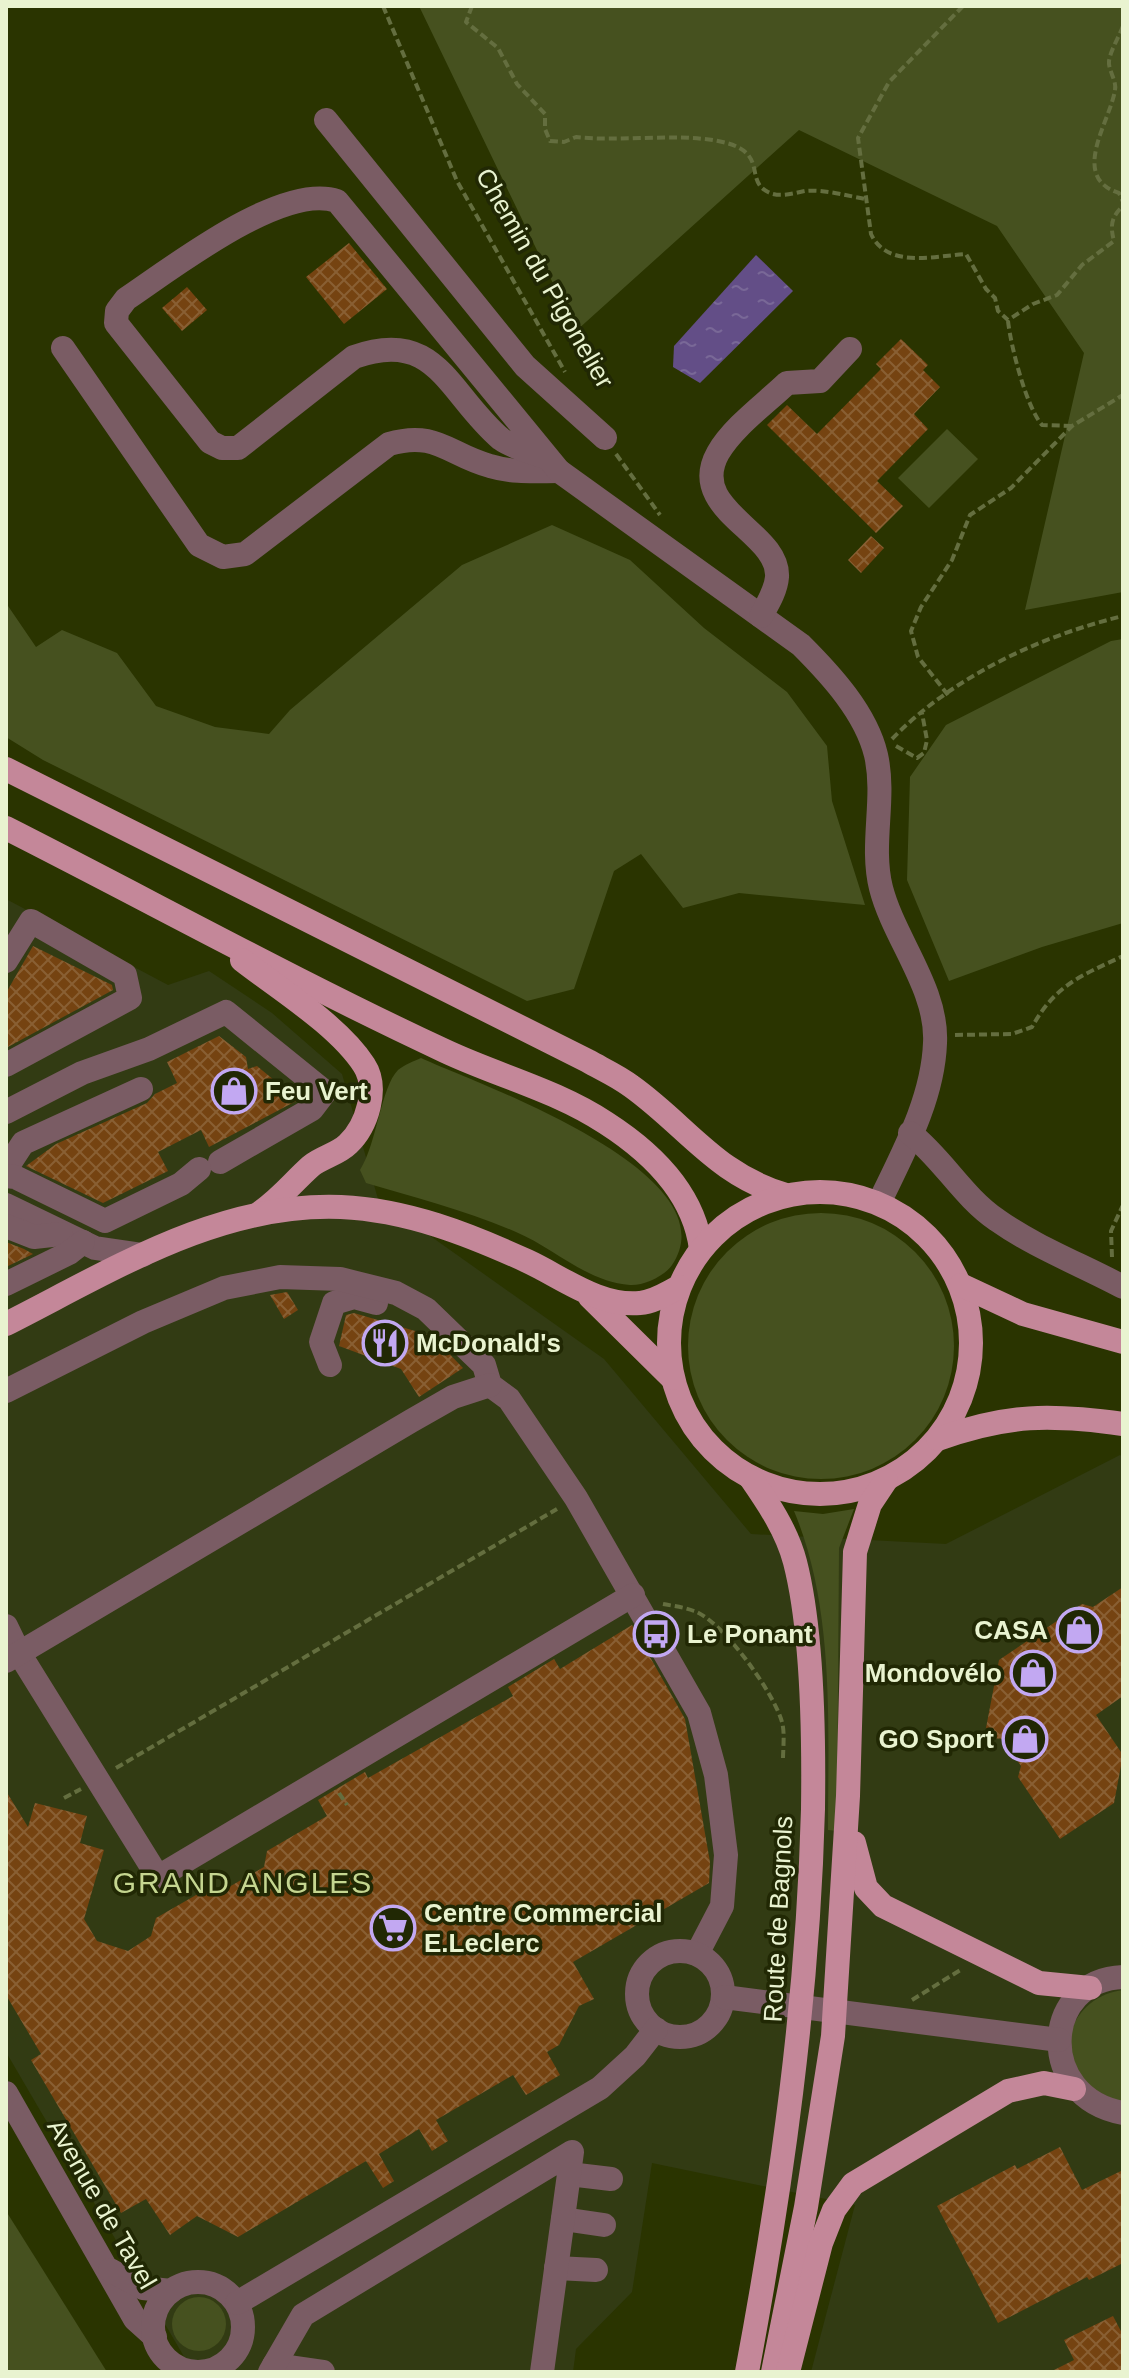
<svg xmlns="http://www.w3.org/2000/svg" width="1129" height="2378" font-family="Arial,sans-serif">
	<defs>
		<pattern id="water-ripples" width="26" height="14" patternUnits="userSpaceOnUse" patternTransform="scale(2)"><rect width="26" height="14" fill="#634e87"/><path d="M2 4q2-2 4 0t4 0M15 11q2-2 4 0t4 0" fill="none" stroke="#796897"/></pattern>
		<pattern id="building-cross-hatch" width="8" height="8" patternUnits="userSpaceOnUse" patternTransform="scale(2)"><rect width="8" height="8" fill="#754311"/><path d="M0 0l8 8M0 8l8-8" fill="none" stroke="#895f33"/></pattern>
	</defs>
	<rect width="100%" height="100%" fill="#2a3400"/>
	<!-- built -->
	<polygon fill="#323b13" points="6,899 168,985 209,971 272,1013 342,1074 378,1199 604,1359 751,1534 946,1544 1120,1455 1123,1457 1123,2372 811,2372 855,2205 652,2163 632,2292 576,2349 573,2372 193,2372 6,2052"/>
	<!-- grass -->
	<g fill="#46511f">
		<polygon points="419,6 1123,6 1123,592 1025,610 1084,353 997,226 799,130 576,331"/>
		<polygon points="947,429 978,459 929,508 898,478"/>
		<polygon points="552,525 630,560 704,628 787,692 827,746 832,801 865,905 739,893 683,908 641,854 614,871 574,989 527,1001 43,760 6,737 6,603 36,647 62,630 117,653 156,706 215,727 269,734 290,710 462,565"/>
		<polygon points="1123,639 1123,923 1042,947 949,981 907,880 910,777 946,725 1111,641"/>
		<path d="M 421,1058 C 475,1083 734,1173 672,1265 C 665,1276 643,1286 630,1285 C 587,1282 554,1248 516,1232 C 468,1211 416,1198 366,1183 L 360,1170 C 377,1143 381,1087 398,1070 C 404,1065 414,1061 421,1058 Z"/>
		<circle cx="821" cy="1346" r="133"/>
		<path d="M 854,1509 L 839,1548 L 837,1831 L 828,1830 C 828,1726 835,1609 794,1511 L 823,1514 Z"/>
		<path d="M 1123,1990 L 1123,2104 L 1081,2083 C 1078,2072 1069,2057 1069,2046 C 1070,2015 1095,1993 1123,1990 Z"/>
		<polygon points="6,2211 107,2372 6,2372"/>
		<circle cx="199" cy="2324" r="27"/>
	</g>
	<!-- water -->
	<polygon fill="url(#water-ripples)" points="756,255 793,291 700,383 673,367 674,346"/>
	<!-- building -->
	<g fill="url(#building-cross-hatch)">
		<polygon points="349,243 387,289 344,324 306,277"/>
		<polygon points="187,287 207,310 182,331 162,308"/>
		<polygon points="901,339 928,365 923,370 940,387 914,414 928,429 877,481 903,506 876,533 767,425 787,405 817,434 881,369 876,364"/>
		<polygon points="871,536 884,548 861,573 848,560"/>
		<polygon points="33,946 112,985 113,990 6,1048 6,993"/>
		<polygon points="219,1036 246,1057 248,1069 257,1066 298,1100 209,1147 201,1130 158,1152 168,1171 103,1203 26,1166 56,1144 147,1103 155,1094 177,1083 167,1062"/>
		<polygon points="6,1242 24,1249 33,1254 6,1267"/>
		<polygon points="287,1292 298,1310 284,1319 270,1295"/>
		<polygon points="354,1313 432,1336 463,1368 419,1397 401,1369 339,1346 346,1315"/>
		<polygon points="1123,1587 1123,1696 1096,1715 1123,1755 1114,1803 1060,1839 1018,1777 1021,1766 1003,1739 992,1738 986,1728 999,1660 1082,1604 1093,1607"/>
		<polygon points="632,1625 685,1719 710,1862 709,1883 573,1962 594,1999 579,2006 559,2045 547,2052 560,2075 526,2095 513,2075 436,2120 448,2141 432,2151 419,2129 379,2154 394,2181 383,2188 366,2161 238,2237 197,2216 170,2235 146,2199 121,2213 31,2060 41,2054 6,1995 6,1791 28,1827 35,1803 87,1816 80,1843 104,1850 84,1919 97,1941 128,1951 151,1936 156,1918 203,1891 215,1895 264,1867 267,1851 327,1816 318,1800 365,1772 368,1778 513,1696 508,1687 554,1659 560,1669"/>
		<polygon points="1060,2147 1082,2190 1123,2170 1123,2263 1089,2280 1087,2277 998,2323 937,2206 1015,2165 1017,2169"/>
		<polygon points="1113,2316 1123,2335 1123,2372 1050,2372 1074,2360 1064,2340"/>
	</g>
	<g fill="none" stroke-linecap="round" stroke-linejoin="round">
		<!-- path -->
		<g stroke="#646e3f" stroke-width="4" stroke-dasharray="8 4" stroke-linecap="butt">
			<polyline points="383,6 457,181 565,372"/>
			<path d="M 472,6 L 466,22 L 498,48 L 517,84 L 545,114 L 545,129 L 550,141 L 564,142 L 576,137 C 620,142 677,133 718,141 C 771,151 743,180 768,192 C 779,198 794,193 805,191 C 824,189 847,196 866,199"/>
			<path d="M 963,6 L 889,82 L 858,138 L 871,234 C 887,269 935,256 966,254 L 986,289 L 995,298 L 998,311 L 1008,320 L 1033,304 L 1057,295 L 1082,265 L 1114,241 C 1110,226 1111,217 1123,206"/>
			<path d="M 1123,26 C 1119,37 1111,49 1109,61 C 1108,70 1117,81 1115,90 C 1110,122 1069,177 1119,193 L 1123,202"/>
			<path d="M 1008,321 C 1011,347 1026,406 1042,425 L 1072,426"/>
			<polyline points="616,454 660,515"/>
			<polyline points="948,695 918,657 911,631 921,607 952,560 970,515 1011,488 1072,426 1123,395"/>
			<path d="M 892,739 C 952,677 1040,636 1123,616"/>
			<polyline points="896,746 917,758 924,753 927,740 922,713"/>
			<path d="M 955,1035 L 1012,1034 L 1032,1027 C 1056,984 1081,976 1123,956"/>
			<polyline points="1112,1257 1111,1231 1123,1205"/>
			<path d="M 663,1604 C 673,1606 684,1607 694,1611 C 723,1621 774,1693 782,1722 C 785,1733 783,1748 783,1760"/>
			<polyline points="116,1768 557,1509"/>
			<polyline points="339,1793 347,1805"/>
			<polyline points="64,1798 81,1789"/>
			<polyline points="912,2000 962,1969"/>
		</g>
		<!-- minor -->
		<g stroke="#7a5c64" stroke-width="24">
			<polyline points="326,120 525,366 605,438"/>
			<path d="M 63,348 L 199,545 L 223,557 L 245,554 L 389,444 C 436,430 449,455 490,466 C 513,473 536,471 559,471"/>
			<path d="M 547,458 C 533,452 513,448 501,439 C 448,394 437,327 354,357 L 238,448 L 222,448 L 210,442 L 116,323 L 117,311 L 126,299 C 171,269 282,182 337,201 L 559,471 L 801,645 C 831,675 866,713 876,755 C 886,799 870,844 881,888 C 894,939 938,989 935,1043 C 933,1099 903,1153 879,1203"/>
			<path d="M 761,616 C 767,605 776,591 777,577 C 780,532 686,510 718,453 C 733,427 765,404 787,383 L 820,381 L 850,349"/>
			<polyline points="6,961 31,921 125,975 130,998 6,1065"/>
			<polyline points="6,1112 82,1073 149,1049 226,1012 325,1092 312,1109 220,1162"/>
			<path d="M 910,1133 C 943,1159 963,1197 997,1220 C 1035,1247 1082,1265 1123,1287"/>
			<polyline points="6,1169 23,1143 141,1089"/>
			<polyline points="6,1176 15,1177 105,1221 181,1184 199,1169"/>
			<polyline points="6,1205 95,1248 143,1255"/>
			<polyline points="6,1226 34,1237 61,1234"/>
			<polyline points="6,1284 69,1253 83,1242"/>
			<polyline points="330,1365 321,1342 334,1303 354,1297 376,1303"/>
			<polyline points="6,1391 143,1322 224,1288 280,1277 340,1279 396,1293 426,1309 484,1365 490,1385 509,1399 576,1498 699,1713 716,1775 726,1855 722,1906 697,1954"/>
			<polyline points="6,1626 19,1653 158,1877 633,1595"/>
			<polyline points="6,1661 411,1421 453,1397 490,1385"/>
			<circle cx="680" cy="1994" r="43"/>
			<path d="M 1123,1977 C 1042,1980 1035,2097 1123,2113"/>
			<polyline points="724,1997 1059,2040"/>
			<polyline points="6,2093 135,2319 155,2337"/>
			<polyline points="569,2174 611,2179"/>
			<polyline points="563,2219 604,2225"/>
			<polyline points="556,2268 596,2270"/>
			<polyline points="110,2270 143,2288 171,2291"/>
			<circle cx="198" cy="2327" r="45"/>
			<polyline points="237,2303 600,2088 635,2056 656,2029"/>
			<polyline points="274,2365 323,2372"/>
			<polyline points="270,2372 303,2315 572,2152 542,2372"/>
		</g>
		<!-- major -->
		<g stroke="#c48799" stroke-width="24">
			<path d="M 6,769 L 588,1061 C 602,1069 618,1076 631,1086 C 687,1126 716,1175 786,1195"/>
			<path d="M 6,828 C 152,902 297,982 445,1051 C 498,1076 556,1090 606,1123 C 651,1152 694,1193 701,1249"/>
			<path d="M 242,960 C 279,989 338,1025 364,1065 C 379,1088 367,1126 348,1144 C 338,1154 322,1157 311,1166 C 293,1182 283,1196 261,1212"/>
			<circle cx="820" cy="1343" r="151"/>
			<polyline points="961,1285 1023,1314 1123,1342"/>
			<polyline points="590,1297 672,1378"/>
			<path d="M 6,1324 C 111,1271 219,1202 341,1207 C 407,1210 468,1234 527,1261 C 562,1277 599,1307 640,1303 C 654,1302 667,1293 679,1287"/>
			<path d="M 938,1439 C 1007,1414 1051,1414 1123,1424"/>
			<polyline points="854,1843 866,1888 883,1906 1039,1983 1090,1988"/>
			<path d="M 747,2372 C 782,2185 808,1999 813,1809 C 814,1736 813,1632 795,1562 C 787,1531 768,1503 750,1477"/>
			<polyline points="773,2372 806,2207 833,2036 848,1796 855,1552 870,1504 886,1480"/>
			<polyline points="788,2372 821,2243 834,2210 853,2184 1008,2091 1044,2083 1074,2089"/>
		</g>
	</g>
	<!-- icons -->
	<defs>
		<g id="shop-ring" transform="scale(2.3)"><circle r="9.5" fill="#212804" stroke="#c2a8f2" stroke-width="1.5"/><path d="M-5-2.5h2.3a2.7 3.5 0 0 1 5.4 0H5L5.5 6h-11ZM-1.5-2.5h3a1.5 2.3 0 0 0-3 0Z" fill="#c2a8f2"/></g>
		<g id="restaurant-ring" transform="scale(2.3)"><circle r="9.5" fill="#212804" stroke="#c2a8f2" stroke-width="1.5"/><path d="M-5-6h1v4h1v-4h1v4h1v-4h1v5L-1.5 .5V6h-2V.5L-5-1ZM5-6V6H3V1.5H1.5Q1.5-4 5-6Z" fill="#c2a8f2"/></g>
		<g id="bus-ring" transform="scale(2.3)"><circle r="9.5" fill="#212804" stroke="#c2a8f2" stroke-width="1.5"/><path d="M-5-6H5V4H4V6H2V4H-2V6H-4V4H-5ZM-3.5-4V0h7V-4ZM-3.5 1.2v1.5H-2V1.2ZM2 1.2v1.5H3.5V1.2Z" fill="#c2a8f2"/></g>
		<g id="supermarket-ring" transform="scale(2.3)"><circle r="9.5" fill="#212804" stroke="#c2a8f2" stroke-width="1.5"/><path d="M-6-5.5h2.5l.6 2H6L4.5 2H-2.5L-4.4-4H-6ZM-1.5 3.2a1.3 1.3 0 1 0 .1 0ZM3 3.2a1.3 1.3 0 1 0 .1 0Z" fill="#c2a8f2"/></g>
	</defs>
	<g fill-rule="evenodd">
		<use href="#shop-ring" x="234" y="1091"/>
		<use href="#restaurant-ring" x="385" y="1343"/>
		<use href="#shop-ring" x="1079" y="1630"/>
		<use href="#bus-ring" x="656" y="1634"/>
		<use href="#shop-ring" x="1033" y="1673"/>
		<use href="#shop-ring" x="1025" y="1739"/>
		<use href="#supermarket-ring" x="393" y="1928"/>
	</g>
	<g text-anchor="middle" stroke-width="7" stroke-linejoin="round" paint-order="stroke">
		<!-- street labels -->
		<g font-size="26" fill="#e9f3d0" stroke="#212804">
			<text transform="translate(545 278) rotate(60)" y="9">Chemin du Pigonelier</text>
			<text transform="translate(778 1919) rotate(-87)" y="9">Route de Bagnols</text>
			<text transform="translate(102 2204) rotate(60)" y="9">Avenue de Tavel</text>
		</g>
		<!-- poi labels -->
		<g font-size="26" font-weight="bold" fill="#e9f3d0" stroke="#212804" text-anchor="start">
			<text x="265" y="1100">Feu Vert</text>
			<text x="416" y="1352">McDonald's</text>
			<text x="1048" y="1639" text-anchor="end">CASA</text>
			<text x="687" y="1643">Le Ponant</text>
			<text x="1002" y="1682" text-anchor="end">Mondovélo</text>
			<text x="994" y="1748" text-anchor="end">GO Sport</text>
			<text x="424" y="1922">Centre Commercial<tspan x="424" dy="30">E.Leclerc</tspan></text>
		</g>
		<!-- quarter labels -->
		<g font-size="30" letter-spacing="2" fill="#c5d690" stroke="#212804">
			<text x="243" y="1893">GRAND ANGLES</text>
		</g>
	</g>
	<!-- border -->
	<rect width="1129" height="2378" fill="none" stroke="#e9f3d0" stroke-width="16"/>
</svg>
